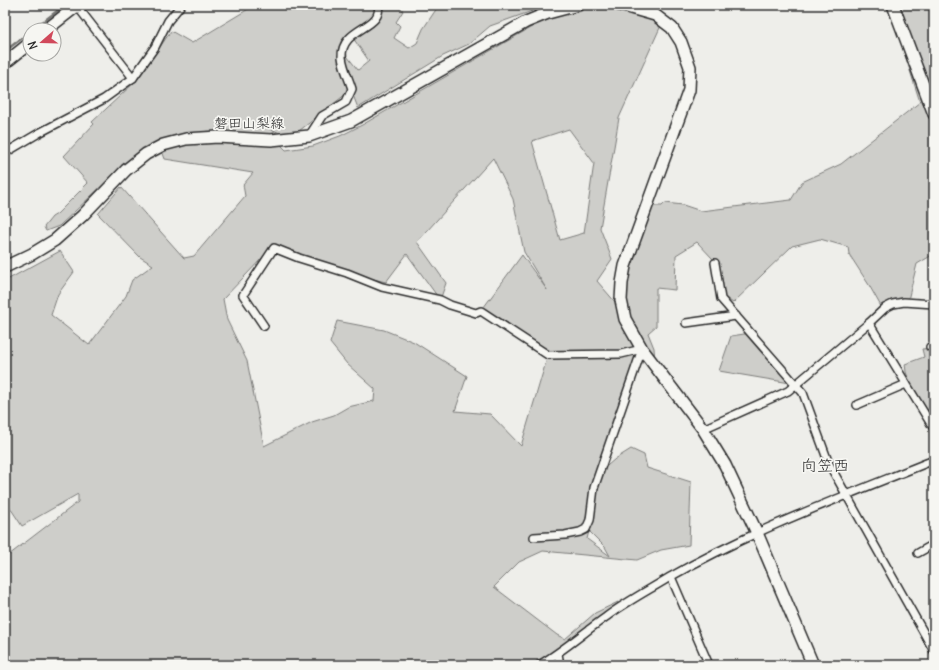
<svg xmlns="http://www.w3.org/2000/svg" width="939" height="670" font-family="Delius,'Klee One',sans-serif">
	<rect width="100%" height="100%" fill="#eeeeea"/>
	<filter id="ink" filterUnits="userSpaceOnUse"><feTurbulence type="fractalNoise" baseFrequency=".025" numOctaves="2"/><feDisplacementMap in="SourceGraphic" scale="8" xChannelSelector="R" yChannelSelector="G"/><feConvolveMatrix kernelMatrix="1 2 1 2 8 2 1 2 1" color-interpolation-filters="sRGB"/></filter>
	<g filter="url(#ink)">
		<!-- green -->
		<g fill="#cececa" stroke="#7c7c7a" fill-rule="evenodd">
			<path d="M 255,5 L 377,5 L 378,14 L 382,8 L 381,5 L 399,5 L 403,11 L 396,22 L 400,26 L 394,38 L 409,48 L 417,43 L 423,29 L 439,5 L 517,5 L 532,11 L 490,26 L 469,44 L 443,56 L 358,108 L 351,90 L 290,138 L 261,124 L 287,139 L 276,140 L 286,150 L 313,146 L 340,136 L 362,125 L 542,21 L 582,5 L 620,5 L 663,21 L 619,118 L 600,228 L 612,259 L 597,281 L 616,303 L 628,325 L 621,287 L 647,206 L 662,206 L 665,203 L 683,205 L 701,211 L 791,200 L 802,182 L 841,164 L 920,102 L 889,5 L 934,5 L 934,254 L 917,264 L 908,300 L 883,310 L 869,285 L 849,254 L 848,247 L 820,239 L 792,246 L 733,303 L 720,294 L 713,259 L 697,242 L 676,255 L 675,290 L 656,288 L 656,326 L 648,333 L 654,348 L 655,362 L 643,349 L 600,472 L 615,459 L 631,449 L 644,455 L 647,468 L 691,482 L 689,545 L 661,550 L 637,560 L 543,551 L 519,562 L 494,587 L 557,635 L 565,639 L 595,613 L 618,602 L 615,611 L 560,652 L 558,665 L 5,665 L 5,558 L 78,502 L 78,494 L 22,526 L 5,500 L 5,281 L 60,251 L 74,272 L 58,294 L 51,315 L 89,345 L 126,296 L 132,280 L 153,265 L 140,257 L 98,214 L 121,187 L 184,258 L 194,256 L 245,196 L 243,185 L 253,173 L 165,159 L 161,148 L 136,154 L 59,226 L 46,231 L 44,227 L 52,217 L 57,214 L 88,183 L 64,156 L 94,124 L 92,122 L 137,80 L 171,31 L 192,43 ZM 353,38 L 369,61 L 358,70 L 347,56 L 345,44 ZM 569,129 L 594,163 L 584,233 L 560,240 L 532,141 ZM 493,158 L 513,199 L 524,252 L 547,290 L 522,255 L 481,311 L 548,355 L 521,446 L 490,414 L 455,411 L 467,376 L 414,342 L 384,330 L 337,321 L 330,343 L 347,364 L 375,389 L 374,401 L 348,407 L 334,415 L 312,422 L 264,446 L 247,361 L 227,320 L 223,299 L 265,255 L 274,248 L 340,271 L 386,282 L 407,254 L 440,300 L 446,283 L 417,242 ZM 589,531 L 605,547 L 610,556 L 587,539 Z"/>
			<polygon points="751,333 796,384 719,371 731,336"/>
			<polygon points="934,348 934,411 930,411 917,402 906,372 905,364 924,357 922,349"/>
		</g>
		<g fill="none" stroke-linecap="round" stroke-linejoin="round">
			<!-- stream -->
			<g stroke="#757573" stroke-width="2.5">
				<polyline points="32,30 65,5"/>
				<polyline points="5,51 30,32"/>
			</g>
			<!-- street casing -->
			<g stroke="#2b2b2b" stroke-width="10">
				<g id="street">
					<polyline points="529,5 558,8"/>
					<polyline points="77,6 133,78"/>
					<path d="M 309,136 L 322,116 L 346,102 L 352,89 C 349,79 343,67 342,57 C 341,27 384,29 378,5"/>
					<polyline points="5,153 39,133 104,99 133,78 155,47 168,21 181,5"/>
					<polyline points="715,263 721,299 803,393 829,464 934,651"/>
					<polyline points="686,323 736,316"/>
					<polyline points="869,323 934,429"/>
					<polyline points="264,326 243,295 274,248 299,258 347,273 382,287 440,300 450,305 476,313 481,311 548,355 621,354 642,349"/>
					<polyline points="930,347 934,347"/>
					<polyline points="857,405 906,384"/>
					<polyline points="703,429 788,391 869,323 885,308 893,304 904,302 934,304"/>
					<polyline points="534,537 565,535 580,532 586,529 590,520 594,488 642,349"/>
					<polyline points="918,553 934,544"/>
					<polyline points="671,577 709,665"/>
					<polyline points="558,654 560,665"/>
					<path d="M 539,665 C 563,651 583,633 606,617 C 626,602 649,590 670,577 C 754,529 845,496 934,460"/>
					<polyline points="933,665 934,664"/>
				</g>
			</g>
			<!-- secondary casing -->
			<g stroke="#2b2b2b" stroke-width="14">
				<g id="secondary">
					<polyline points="620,5 655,15 672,28 681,42 690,67 689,90 625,266 622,283 621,300 625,319 642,349 703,429 725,465 757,533 813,665"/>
					<polyline points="893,5 934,114"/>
					<polyline points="46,30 78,5"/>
					<polyline points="5,63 30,43"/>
					<polyline points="5,267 32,254 55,240 82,216 126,170 146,154 163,145 186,139 218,137 271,140 309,136 351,121 526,22 548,13 578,5"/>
				</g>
			</g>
			<!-- street -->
			<use href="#street" stroke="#f6f6f2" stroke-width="7"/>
			<!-- secondary -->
			<use href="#secondary" stroke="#f6f6f2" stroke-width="11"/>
		</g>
	</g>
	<g text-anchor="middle" stroke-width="3.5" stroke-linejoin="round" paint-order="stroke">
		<!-- street labels -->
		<g font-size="14" fill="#2b2b2b" stroke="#f6f6f2">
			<text x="249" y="128">磐田山梨線</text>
		</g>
		<!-- quarter labels -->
		<g font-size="16" fill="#2b2b2b" stroke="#f6f6f2">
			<text x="825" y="471">向笠西</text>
		</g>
	</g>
	<!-- margin -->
	<rect width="939" height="670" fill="none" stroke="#f6f6f2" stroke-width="20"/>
	<rect x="10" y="10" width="919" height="650" fill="none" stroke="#2b2b2b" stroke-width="1.5" filter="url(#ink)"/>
	<!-- north arrow -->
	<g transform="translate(42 42) rotate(250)"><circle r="19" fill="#f6f6f2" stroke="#a5a5a2"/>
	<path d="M0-3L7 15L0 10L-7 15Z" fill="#d1495b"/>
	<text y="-6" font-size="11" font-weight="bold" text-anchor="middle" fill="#2b2b2b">N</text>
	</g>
</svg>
